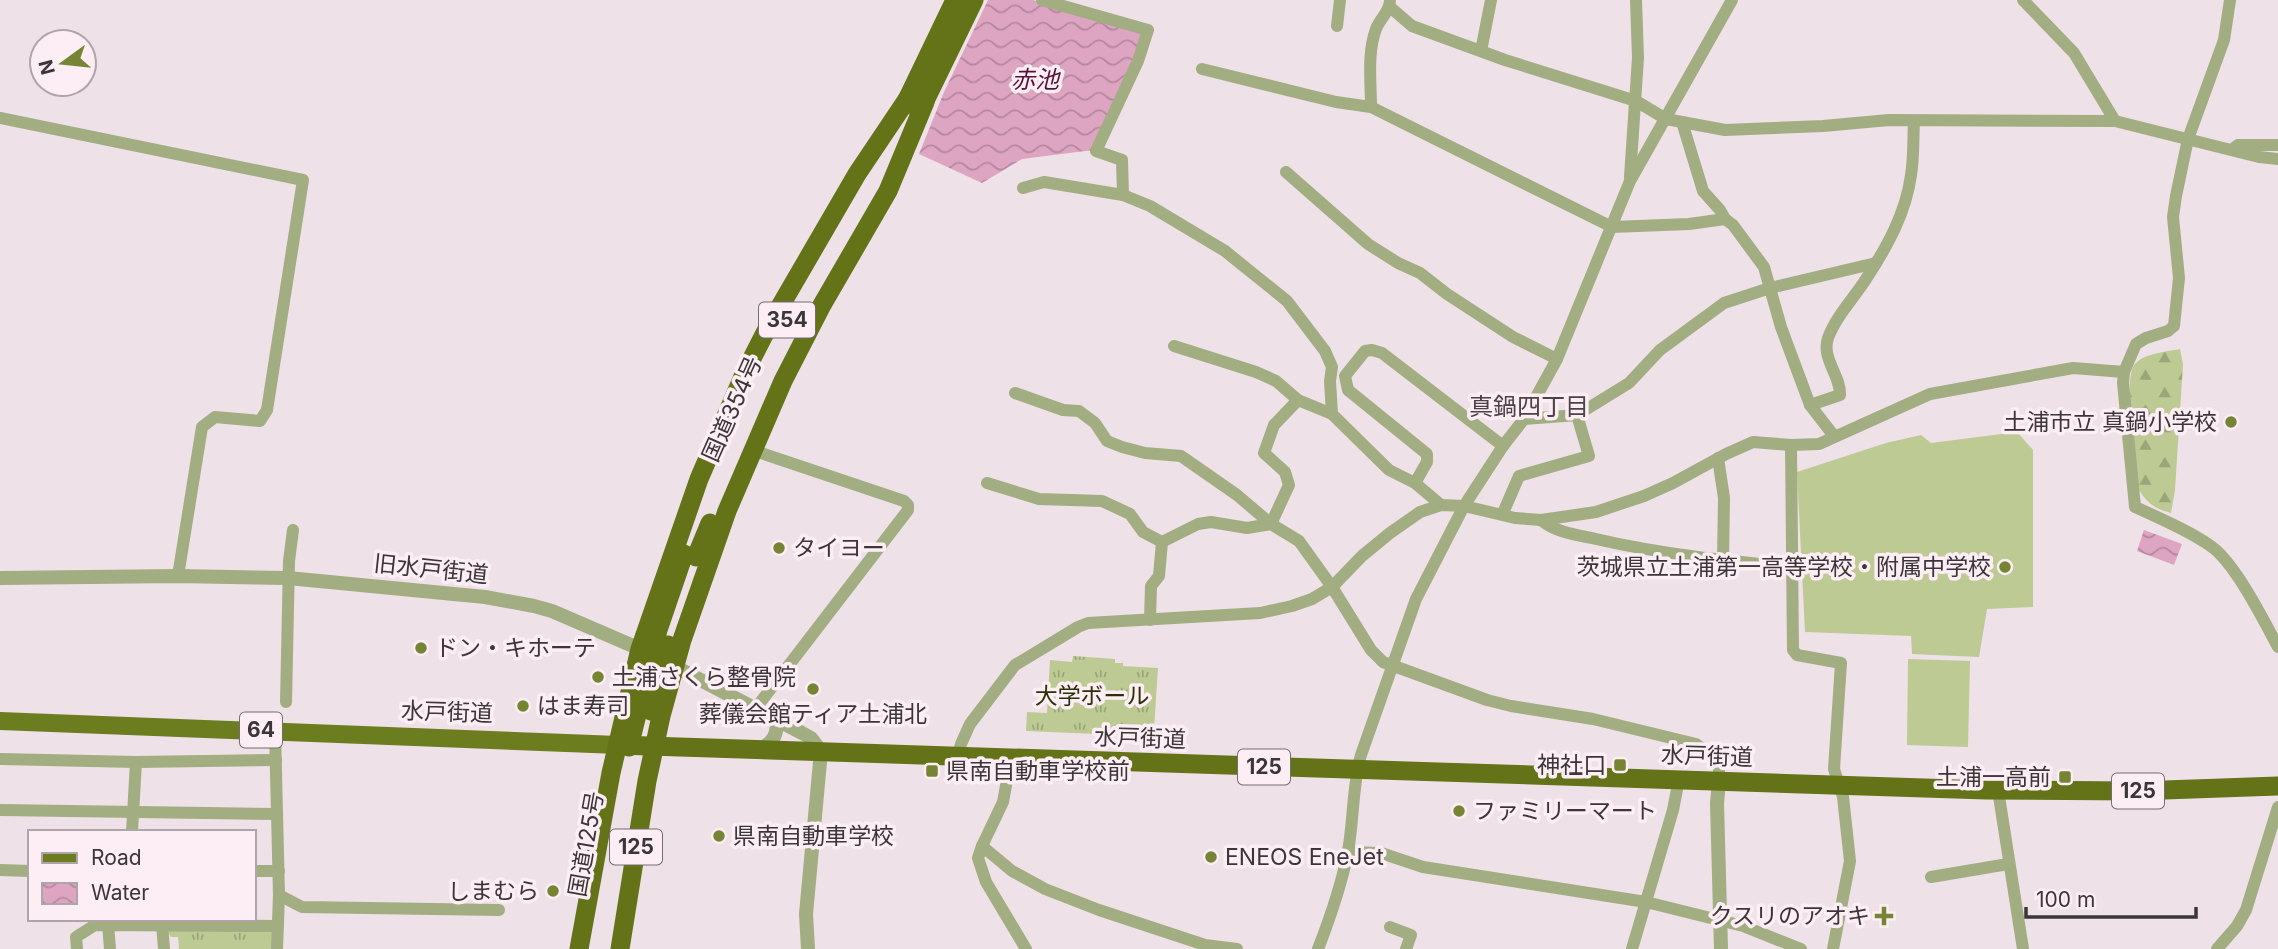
<svg xmlns="http://www.w3.org/2000/svg" width="2278" height="949" font-family="Inter,'Noto Sans JP',sans-serif">
	<defs>
		<pattern id="grass-tufts" width="24" height="20" patternUnits="userSpaceOnUse" patternTransform="scale(1.75)"><rect width="24" height="20" fill="#bdca93"/><path d="M3 7l-1-3M5 7V3M7 7l1-3M15 17l-1-3M17 17v-4M19 17l1-3" fill="none" stroke="#9ba579"/></pattern>
		<pattern id="forest-firs" width="22" height="20" patternUnits="userSpaceOnUse" patternTransform="scale(1.75)"><rect width="22" height="20" fill="#bdca93"/><path d="M5 1l3.5 6h-7zM16 11l3.5 6h-7z" fill="#9ba579"/></pattern>
		<pattern id="water-waves" width="16" height="10" patternUnits="userSpaceOnUse" patternTransform="scale(1.75)"><rect width="16" height="10" fill="#dea5c2"/><path d="M0 5q4-4 8 0t8 0" fill="none" stroke="#b5879f"/></pattern>
	</defs>
	<rect width="100%" height="100%" fill="#eee1e7"/>
	<!-- grass -->
	<g fill="url(#grass-tufts)">
		<polygon points="1073,656 1115,659 1115,663 1123,663 1123,666 1158,668 1154,729 1122,728 1121,735 1026,731 1027,712 1047,713 1050,660 1072,662"/>
		<polygon points="164,927 275,928 274,949 179,949 178,937 171,937"/>
	</g>
	<!-- forest -->
	<path fill="url(#forest-firs)" d="M 2180,349 L 2183,364 L 2175,490 L 2171,513 C 2157,509 2149,505 2141,493 C 2131,478 2124,378 2134,365 C 2144,353 2166,352 2180,349 Z"/>
	<!-- garden -->
	<g fill="#bdca93">
		<polygon points="2017,432 2033,450 2033,607 1987,609 1979,657 1912,654 1911,636 1805,632 1797,472 1886,443 1921,435 1931,443"/>
		<polygon points="1908,659 1970,661 1968,747 1907,745"/>
	</g>
	<!-- water -->
	<g fill="url(#water-waves)">
		<polygon points="988,0 1033,0 1146,31 1093,150 1022,159 982,183 919,154 944,92"/>
		<polygon points="2144,530 2182,544 2174,565 2137,551"/>
	</g>
	<g fill="none" stroke-linecap="round" stroke-linejoin="round">
		<!-- minor -->
		<g stroke="#a2ad82" stroke-width="12">
			<polyline points="1042,0 1148,30 1138,61 1096,151 1122,160 1123,195"/>
			<polyline points="2023,0 2074,53 2115,121"/>
			<path d="M 2230,0 L 2224,40 L 2188,139 L 2176,196 L 2173,217 L 2179,278 L 2174,326 L 2168,331 L 2146,338 L 2136,344 L 2124,372 L 2123,383 L 2135,507 C 2157,517 2199,535 2217,551 C 2240,573 2263,619 2278,647"/>
			<polyline points="1390,7 1412,26 1505,60 1636,101 1666,119 1682,122 1725,130 1823,126 1889,120 2115,121 2259,157 2278,159"/>
			<polyline points="1337,26 1340,0"/>
			<polyline points="1481,51 1491,0"/>
			<polyline points="1202,69 1336,102 1371,107 1612,227 1689,224 1725,219"/>
			<path d="M 1371,107 C 1371,82 1367,53 1376,29 C 1380,18 1390,12 1390,0"/>
			<polyline points="0,118 303,180 267,410 260,421 215,417 202,427 178,576"/>
			<polyline points="1682,122 1703,191 1720,210 1725,219 1733,225 1764,267 1781,327 1810,405 1834,436"/>
			<polyline points="2234,148 2238,145 2278,145"/>
			<polyline points="1286,172 1368,244 1398,263 1420,273 1447,294 1513,337 1557,359"/>
			<polyline points="1630,177 1638,58 1636,0"/>
			<polyline points="1023,188 1044,182 1123,195 1150,206 1225,251 1287,301 1325,351 1332,367 1330,381 1332,414 1389,470 1415,483 1441,505"/>
			<polyline points="1174,346 1256,372 1276,381 1298,400 1332,414"/>
			<polyline points="1015,393 1063,410 1079,411 1095,423 1107,441 1122,447 1145,453 1181,456 1237,495 1271,524 1299,541 1332,587 1371,650 1383,662 1487,700 1511,706 1593,719 1696,744 1714,757 1719,768 1719,782"/>
			<path d="M 1810,405 L 1840,395 C 1841,376 1821,358 1828,338 C 1836,316 1854,298 1866,279 C 1887,247 1906,213 1911,175 C 1914,157 1913,139 1914,121"/>
			<polyline points="1524,419 1577,415 1629,383 1660,350 1724,303 1770,288 1876,263"/>
			<polyline points="1791,445 1793,650 1797,655 1841,663 1834,769 1843,797 1850,861 1833,949"/>
			<polyline points="752,450 904,501 908,505 908,510 756,708"/>
			<polyline points="1718,458 1724,498 1723,561"/>
			<polyline points="987,483 1039,499 1102,501 1130,514 1143,532 1162,542"/>
			<polyline points="1415,483 1427,462 1427,454 1348,390 1345,376 1365,351 1372,350 1382,353 1503,446"/>
			<polyline points="1503,513 1519,476 1589,456 1577,415"/>
			<path d="M 1541,520 C 1557,533 1577,535 1596,539 C 1661,554 1727,561 1793,567"/>
			<polyline points="1150,620 1151,586 1159,576 1162,542 1198,524 1211,522 1247,528 1271,524 1289,485 1285,472 1264,453 1274,425 1298,400"/>
			<polyline points="286,702 289,561 293,530"/>
			<polyline points="275,731 279,895 277,949"/>
			<polyline points="958,756 961,744 970,724 1015,665 1078,627 1088,623 1260,613 1292,606 1312,599 1332,587 1362,556 1390,533 1420,512 1441,505 1464,506 1515,518 1541,520 1596,512 1644,496 1673,483 1726,454 1753,442 1791,445 1819,444 1930,394 2073,368 2124,372"/>
			<polyline points="1011,758 1003,802 982,846 978,858 986,882 1026,949"/>
			<polyline points="0,759 136,762 276,760"/>
			<polyline points="1998,790 2023,949"/>
			<polyline points="0,810 277,814"/>
			<polyline points="132,832 136,762"/>
			<polyline points="982,846 1012,871 1045,889 1099,910 1205,945 1237,949"/>
			<polyline points="1348,852 1381,853 1423,867 1646,902 1743,926 1801,949"/>
			<polyline points="0,870 30,871"/>
			<polyline points="254,871 279,871"/>
			<polyline points="1931,877 2008,864"/>
			<polyline points="279,895 302,907 499,910"/>
			<polyline points="108,924 110,949"/>
			<polyline points="162,924 164,949"/>
			<polyline points="1390,927 1411,935 1406,949"/>
			<polyline points="77,949 76,937 95,925 278,926"/>
			<path d="M 1318,949 C 1330,918 1342,884 1348,851 C 1354,819 1352,787 1361,755 L 1416,599 L 1464,506 L 1503,446 L 1524,419 L 1557,359 L 1630,181 L 1732,0"/>
			<polyline points="1632,949 1673,810 1679,779"/>
			<polyline points="2217,949 2237,926 2246,910 2278,807"/>
		</g>
		<!-- tertiary -->
		<g stroke="#a2ad82" stroke-width="14">
			<polyline points="0,578 178,576 288,578 485,597 534,606 552,611 647,652"/>
			<polyline points="668,663 802,733 811,738 821,751 806,914 808,949"/>
			<path d="M 760,749 C 774,742 777,735 777,720"/>
			<polyline points="1719,782 1717,803 1721,949"/>
		</g>
		<!-- primary -->
		<polyline stroke="#6c7d20" stroke-width="18" points="0,721 618,745"/>
		<!-- trunk -->
		<g stroke="#647318" stroke-width="19">
			<polyline points="904,106 955,0"/>
			<polyline points="919,113 974,0"/>
			<polyline points="696,557 710,523"/>
			<polyline points="618,745 1986,790 2136,791 2278,786"/>
			<polyline points="579,949 611,773 640,649 699,479 745,372 767,329 857,174 910,95"/>
			<polyline points="620,949 647,781 661,716 682,640 727,511 783,381 822,305 888,191 925,102"/>
		</g>
		<!-- trunk-bridge -->
		<g stroke="#647318" stroke-width="19">
			<polyline points="651,711 668,645"/>
			<polyline points="629,747 658,630 684,554"/>
		</g>
	</g>
	<!-- markers -->
	<g fill="#758534" stroke="#fceef4" stroke-width="2.5">
		<circle cx="2231" cy="422" r="7"/>
		<circle cx="779" cy="548" r="7"/>
		<circle cx="2005" cy="567" r="7"/>
		<circle cx="421" cy="648" r="7"/>
		<circle cx="598" cy="677" r="7"/>
		<circle cx="813" cy="689" r="7"/>
		<circle cx="523" cy="706" r="7"/>
		<rect x="1613" y="758" width="14" height="14" rx="3.5"/>
		<rect x="925" y="764" width="14" height="14" rx="3.5"/>
		<rect x="2058" y="770" width="14" height="14" rx="3.5"/>
		<circle cx="1459" cy="811" r="7"/>
		<circle cx="719" cy="836" r="7"/>
		<circle cx="1211" cy="857" r="7"/>
		<circle cx="553" cy="891" r="7"/>
		<path d="M1880.5 905.5h7v7h7v7h-7v7h-7v-7h-7v-7h7z"/>
	</g>
	<g text-anchor="middle" stroke-width="7" stroke-linejoin="round" paint-order="stroke">
		<!-- shield labels -->
		<g fill="#fceef4" stroke="#756d70" stroke-width="2">
			<rect x="759" y="302.5" width="56" height="35" rx="5"/>
			<rect x="240" y="712.5" width="42" height="35" rx="5"/>
			<rect x="1238" y="749.5" width="52" height="35" rx="5"/>
			<rect x="2112" y="773.5" width="52" height="35" rx="5"/>
			<rect x="610" y="829.5" width="52" height="35" rx="5"/>
		</g>
		<g font-size="21" font-weight="bold" fill="#3b3638">
			<text x="787" y="327">354</text>
			<text x="261" y="737">64</text>
			<text x="1264" y="774">125</text>
			<text x="2138" y="798">125</text>
			<text x="636" y="854">125</text>
		</g>
		<!-- street labels -->
		<g font-size="23" fill="#3b3638" stroke="#fceef4">
			<text transform="translate(732 409) rotate(-66)" y="8">国道354号</text>
			<text transform="translate(431 569) rotate(6)" y="8">旧水戸街道</text>
			<text transform="translate(447 712) rotate(2)" y="8">水戸街道</text>
			<text transform="translate(1140 738) rotate(2)" y="8">水戸街道</text>
			<text transform="translate(1707 756) rotate(2)" y="8">水戸街道</text>
			<text transform="translate(586 844) rotate(-80)" y="8">国道125号</text>
		</g>
		<!-- poi labels -->
		<g font-size="23" fill="#3b3638" stroke="#fceef4" text-anchor="start">
			<text x="2217" y="430" text-anchor="end">土浦市立 真鍋小学校</text>
			<text x="793" y="556">タイヨー</text>
			<text x="1991" y="575" text-anchor="end">茨城県立土浦第一高等学校・附属中学校</text>
			<text x="435" y="656">ドン・キホーテ</text>
			<text x="612" y="685">土浦さくら整骨院</text>
			<text x="537" y="714">はま寿司</text>
			<text x="813" y="722" text-anchor="middle">葬儀会館ティア土浦北</text>
			<text x="1606" y="773" text-anchor="end">神社口</text>
			<text x="946" y="779">県南自動車学校前</text>
			<text x="2051" y="785" text-anchor="end">土浦一高前</text>
			<text x="1473" y="819">ファミリーマート</text>
			<text x="733" y="844">県南自動車学校</text>
			<text x="1225" y="865">ENEOS EneJet</text>
			<text x="539" y="899" text-anchor="end">しまむら</text>
			<text x="1870" y="924" text-anchor="end">クスリのアオキ</text>
		</g>
		<!-- park labels -->
		<g font-size="23" fill="#293105" stroke="#fceef4">
			<text x="1092" y="704">大学ボール</text>
		</g>
		<!-- water labels -->
		<g font-size="24" font-style="italic" fill="#55133c" stroke="#fceef4">
			<text x="1035" y="88">赤池</text>
		</g>
		<!-- neighbourhood labels -->
		<g font-size="24" fill="#4d4247" stroke="#fceef4">
			<text x="1529" y="415">真鍋四丁目</text>
		</g>
	</g>
	<!-- legend -->
	<rect x="28" y="830" width="228" height="91" fill="#fceef4" stroke="#afa4a9" stroke-width="2"/>
	<rect x="42" y="853" width="35" height="10" fill="#6c7d20" stroke="#afa4a9" stroke-width="2"/>
	<text x="91" y="865" font-size="21" fill="#3b3638">Road</text>
	<rect x="42" y="883" width="35" height="21" fill="url(#water-waves)" stroke="#afa4a9" stroke-width="2"/>
	<text x="91" y="900" font-size="21" fill="#3b3638">Water</text>
	<!-- north arrow -->
	<g transform="translate(63 63) rotate(255)"><circle r="33" fill="#fceef4" stroke="#afa4a9" stroke-width="2"/>
	<path d="M0-5L12 26L0 18L-12 26Z" fill="#758534"/>
	<text y="-10" font-size="19" font-weight="bold" text-anchor="middle" fill="#3b3638">N</text>
	</g>
	<!-- scale -->
	<path d="M2026 907v10h170v-10" fill="none" stroke="#3b3638" stroke-width="3.5"/>
	<text x="2036" y="907" font-size="21" fill="#3b3638" stroke="#fceef4" stroke-width="5" paint-order="stroke">100 m</text>
</svg>
